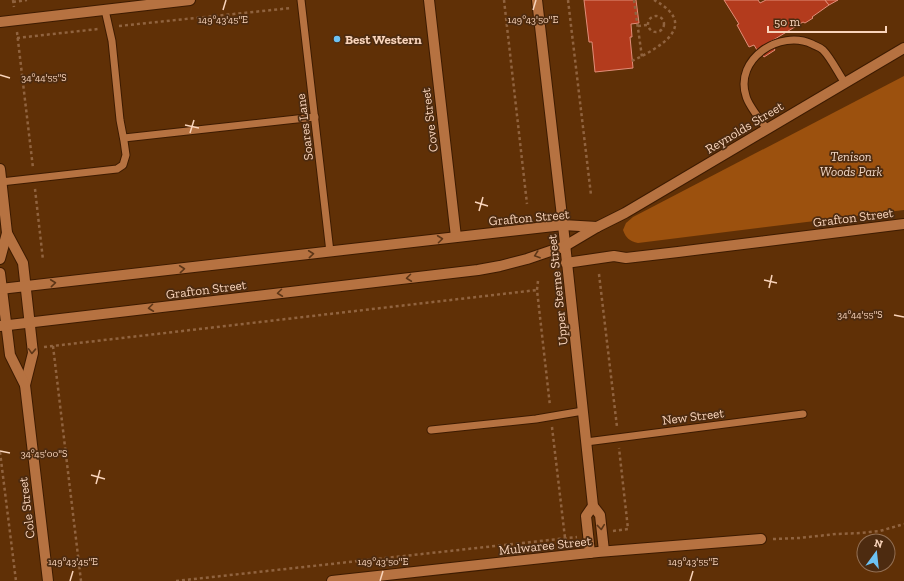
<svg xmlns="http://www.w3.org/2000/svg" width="904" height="581" font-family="'Zilla Slab',serif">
	<rect width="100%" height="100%" fill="#603006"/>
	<!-- green -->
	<path fill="#9c510e" d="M 904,76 L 904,210 L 638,243 C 629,241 626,238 623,230 L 626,223 L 633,217 Z"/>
	<!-- building -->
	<g fill="#b33b1d" stroke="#e18d78">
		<polygon points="584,0 636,0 639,23 631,24 632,37 630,37 633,68 595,72 592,42 589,42"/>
		<polygon points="724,0 758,0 760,3 766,0 825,0 829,5 812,17 813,18 805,23 803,22 770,42 775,50 764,57 759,49 757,50 754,45 749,47 737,25 739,24"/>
		<polygon points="825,0 838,0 829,5"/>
	</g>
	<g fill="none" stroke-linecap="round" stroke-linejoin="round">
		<!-- service casing -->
		<g stroke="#3d1b01" stroke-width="9">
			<g id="service">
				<polyline points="301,0 330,252"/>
				<path d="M 767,129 C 761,121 748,105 746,96 C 734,59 780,29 812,44 C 815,46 820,47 823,50 C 831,58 838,73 845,83"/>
				<polyline points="124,138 315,117"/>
				<polyline points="1,182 108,170 117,169 123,165 126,155 124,141 120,120 112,41 105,10"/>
				<polyline points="431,430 536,419 583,411"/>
				<polyline points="586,442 803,414"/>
			</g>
		</g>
		<!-- minor casing -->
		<g stroke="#3d1b01" stroke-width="12">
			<g id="minor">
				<polyline points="429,0 456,237"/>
				<polyline points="537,0 563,225 593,506 600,515 604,551"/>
				<polyline points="0,22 190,0"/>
				<polyline points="0,169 7,233 23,263 33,353 25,385"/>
				<polyline points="0,259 7,233"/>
				<polyline points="566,263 614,256 626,258 678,252 904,224"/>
				<polyline points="0,273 10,355 25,385 48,581"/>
				<polyline points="590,553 586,516 593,506"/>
				<polyline points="332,581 598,552 761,539"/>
			</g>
		</g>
		<!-- tertiary casing -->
		<g stroke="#3d1b01" stroke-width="12">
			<g id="tertiary">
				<polyline points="0,289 563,225 597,227"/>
				<polyline points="0,326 478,270 500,266 527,259 565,246 597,227 625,213 904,48"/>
			</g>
		</g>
		<!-- path -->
		<g stroke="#90633f" stroke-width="2.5" stroke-dasharray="3 3" stroke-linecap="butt">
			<polyline points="13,0 14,7"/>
			<polyline points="504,0 527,204"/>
			<polyline points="568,0 591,195"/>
			<polyline points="634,0 642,57"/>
			<polyline points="13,2 27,0"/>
			<circle cx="656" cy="24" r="8"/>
			<polyline points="119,26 291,8"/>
			<polyline points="638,26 647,25"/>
			<polyline points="17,32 33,168"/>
			<polyline points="17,38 98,29"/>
			<path d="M 632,61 C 661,47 700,25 654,0"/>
			<polyline points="35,189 43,260"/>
			<polyline points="599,274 617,427"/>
			<polyline points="538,281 537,290 550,406"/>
			<polyline points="53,346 81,581"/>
			<polyline points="44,347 537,290"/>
			<polyline points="552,427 565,538"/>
			<polyline points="0,452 16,581"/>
			<polyline points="613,531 628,529 619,448"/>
			<polyline points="773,539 799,538 836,534 860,533 880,531 904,524"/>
			<polyline points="176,581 577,537"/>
		</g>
		<!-- service -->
		<use href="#service" stroke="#b67241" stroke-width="7"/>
		<!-- minor -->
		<use href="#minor" stroke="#b67241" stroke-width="10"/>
		<!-- tertiary -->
		<use href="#tertiary" stroke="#b67241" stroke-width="10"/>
	</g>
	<!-- one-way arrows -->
	<defs><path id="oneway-chevron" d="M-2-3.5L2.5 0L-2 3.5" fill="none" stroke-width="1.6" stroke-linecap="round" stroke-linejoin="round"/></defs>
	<g stroke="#5d3617">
		<use href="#oneway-chevron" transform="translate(440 239) rotate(-7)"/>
		<use href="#oneway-chevron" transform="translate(311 254) rotate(-6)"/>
		<use href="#oneway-chevron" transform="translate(537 255) rotate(161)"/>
		<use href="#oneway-chevron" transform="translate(182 269) rotate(-6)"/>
		<use href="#oneway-chevron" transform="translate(409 278) rotate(173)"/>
		<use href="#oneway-chevron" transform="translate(53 283) rotate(-6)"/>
		<use href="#oneway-chevron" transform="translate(280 293) rotate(173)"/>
		<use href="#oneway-chevron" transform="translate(151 308) rotate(173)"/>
		<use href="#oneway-chevron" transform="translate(32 351) rotate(92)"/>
		<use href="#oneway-chevron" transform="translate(601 527) rotate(84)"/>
	</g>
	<!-- ticks -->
	<path fill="none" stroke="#f9d4bb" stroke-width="1.5" d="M 223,10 L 226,0M 533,10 L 536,0M 0,75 L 10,78M 185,125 L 199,128M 190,133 L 194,120M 475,202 L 488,206M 479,211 L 483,197M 764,280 L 777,283M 769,288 L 772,275M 894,315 L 904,317M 0,451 L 10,453M 91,475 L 105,479M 96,484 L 100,470M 70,581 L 73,571M 380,581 L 383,571M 690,581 L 693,571"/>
	<!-- markers -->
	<circle fill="#6dc2f3" stroke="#4d2b10" stroke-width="1.5" cx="337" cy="39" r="4"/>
	<g text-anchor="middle" stroke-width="3.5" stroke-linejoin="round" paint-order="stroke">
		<!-- poi labels -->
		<g font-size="13" font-weight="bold" fill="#f9d4bb" stroke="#4d2b10" text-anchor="start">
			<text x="345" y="44">Best Western</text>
		</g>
		<!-- street labels -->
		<g font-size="13" fill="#f9d4bb" stroke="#4d2b10">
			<text transform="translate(429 120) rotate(-97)" y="5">Cove Street</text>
			<text transform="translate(304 127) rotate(-97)" y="5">Soares Lane</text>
			<text transform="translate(744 127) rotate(-31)" y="5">Reynolds Street</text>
			<text transform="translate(529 217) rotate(-5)" y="5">Grafton Street</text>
			<text transform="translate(853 217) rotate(-7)" y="5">Grafton Street</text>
			<text transform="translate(206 289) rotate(-7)" y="5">Grafton Street</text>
			<text transform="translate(557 290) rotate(-96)" y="5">Upper Sterne Street</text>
			<text transform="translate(693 416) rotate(-7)" y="5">New Street</text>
			<text transform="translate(26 508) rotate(-97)" y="5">Cole Street</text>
			<text transform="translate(545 545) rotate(-6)" y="5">Mulwaree Street</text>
		</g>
		<!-- park labels -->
		<g font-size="13" font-style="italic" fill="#f2d7c5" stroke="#4d2b10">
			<text x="851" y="161">Tenison<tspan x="851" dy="15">Woods Park</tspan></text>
		</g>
	</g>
	<g font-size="10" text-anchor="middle" fill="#f9d4bb" stroke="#4d2b10" stroke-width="3.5" stroke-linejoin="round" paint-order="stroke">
		<text x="223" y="23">149°43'45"E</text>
		<text x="533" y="23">149°43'50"E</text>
		<text x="44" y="81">34°44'55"S</text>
		<text x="860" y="318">34°44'55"S</text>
		<text x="44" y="457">34°45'00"S</text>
		<text x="73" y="565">149°43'45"E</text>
		<text x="383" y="565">149°43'50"E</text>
		<text x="693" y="565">149°43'55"E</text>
	</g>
	<!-- north arrow -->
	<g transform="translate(876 553) rotate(15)"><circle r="19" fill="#4d2b10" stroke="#926f54"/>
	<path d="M0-3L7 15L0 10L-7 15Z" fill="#6dc2f3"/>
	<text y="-6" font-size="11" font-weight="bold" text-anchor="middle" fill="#f9d4bb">N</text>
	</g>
	<!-- scale -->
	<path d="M768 26v6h118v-6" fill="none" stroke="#f9d4bb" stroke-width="2"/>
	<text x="774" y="26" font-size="12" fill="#f9d4bb" stroke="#4d2b10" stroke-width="3" paint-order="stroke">50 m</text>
</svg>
